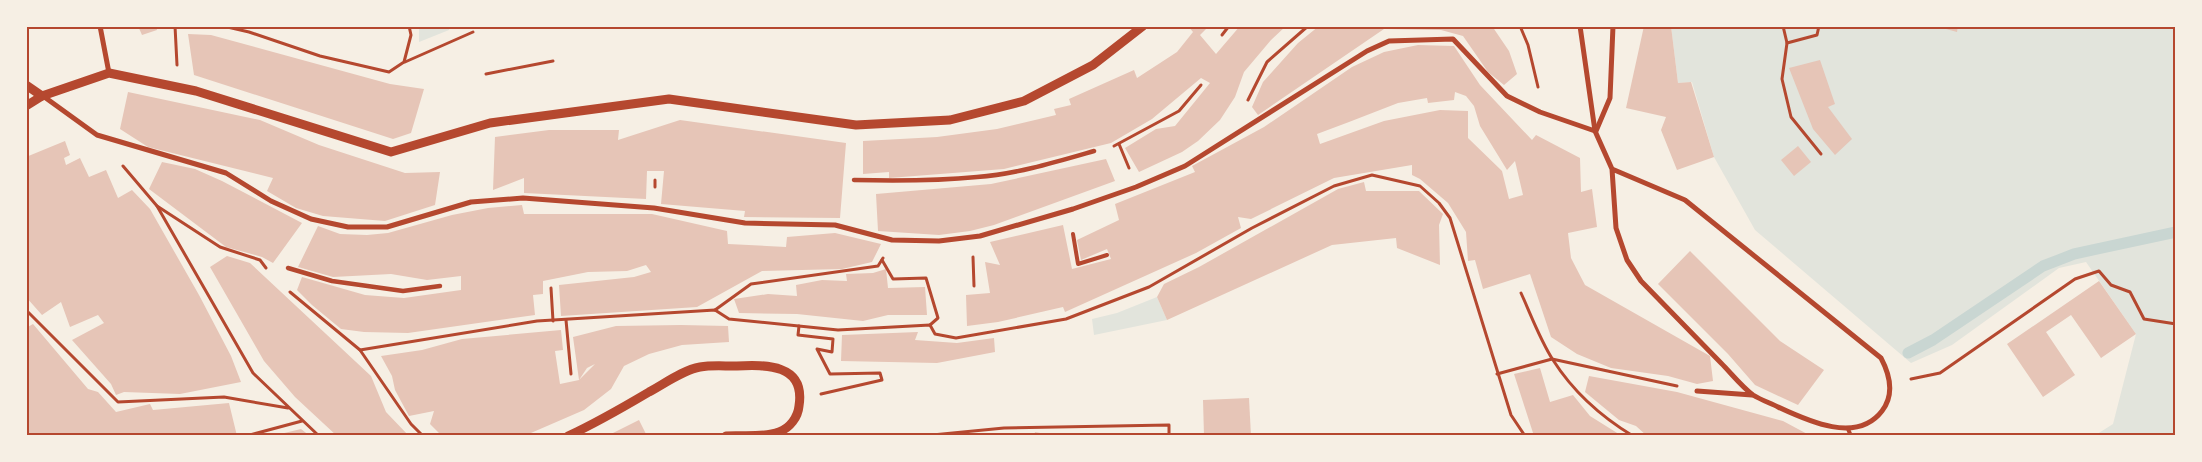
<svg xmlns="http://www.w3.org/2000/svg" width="2202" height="462" font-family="Barlow,sans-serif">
	<rect width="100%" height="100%" fill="#f6efe4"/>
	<!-- green -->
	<g fill="#e2e4dc">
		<polygon points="419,26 450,26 449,30 419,42"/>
		<polygon points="1671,26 2176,26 2176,436 2094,436 2113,424 2136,334 2086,262 2059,268 1952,345 1911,363 1755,230 1714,157 1692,82 1678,83"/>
		<polygon points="1157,297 1167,320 1094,335 1092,319 1117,313"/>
	</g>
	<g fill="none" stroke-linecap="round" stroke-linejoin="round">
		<!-- stream -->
		<polyline stroke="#c9d6d2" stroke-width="11" points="1908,353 1933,340 2043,266 2074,254 2176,232"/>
	</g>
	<!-- building -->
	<g fill="#e6c5b7" fill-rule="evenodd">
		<polygon points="138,26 156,26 157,30 142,35"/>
		<polygon points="1188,26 1209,26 1200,35 1216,54 1240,26 1286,26 1271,40 1244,72 1235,97 1220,120 1198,141 1182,152 1139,172 1125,148 1156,129 1175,126 1210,83 1201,78 1152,119 1111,143 1004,169 889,178 889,172 863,174 863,141 937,137 997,129 1056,115 1054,109 1071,105 1069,99 1134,70 1137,78 1177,52 1193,32"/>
		<polygon points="1319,26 1492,26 1509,51 1517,74 1504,85 1488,72 1463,36 1441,30 1384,29 1258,115 1252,107 1263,82 1298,43"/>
		<polygon points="1644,26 1671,26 1678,83 1691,82 1714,157 1677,170 1661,130 1666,117 1626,108"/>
		<polygon points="1935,26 1958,26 1957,32"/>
		<polygon points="188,34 211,35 390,84 424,89 411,133 393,139 194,75"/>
		<path d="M 1418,45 L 1454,46 L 1480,85 L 1532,140 L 1536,135 L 1580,158 L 1581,192 L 1592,189 L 1597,227 L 1568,233 L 1571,258 L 1585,285 L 1710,356 L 1713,381 L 1697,384 L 1668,376 L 1611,368 L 1577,354 L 1551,337 L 1530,274 L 1483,289 L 1475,260 L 1468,261 L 1466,232 L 1448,203 L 1420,179 L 1412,175 L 1412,165 L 1334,178 L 1251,219 L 1238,217 L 1241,228 L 1196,253 L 1065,312 L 1063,307 L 998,322 L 967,326 L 966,295 L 990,293 L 985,262 L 1000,265 L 990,242 L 1063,225 L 1072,269 L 1111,259 L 1107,249 L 1081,260 L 1077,240 L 1119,220 L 1115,204 L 1195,172 L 1192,166 L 1264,127 L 1352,67 L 1384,52 ZM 1455,92 L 1466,96 L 1474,106 L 1480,126 L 1507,170 L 1515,161 L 1523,195 L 1509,199 L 1502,171 L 1468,138 L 1468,111 L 1440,110 L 1384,121 L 1320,144 L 1317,134 L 1349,122 L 1398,103 L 1427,98 L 1428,103 L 1454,100 Z"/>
		<polygon points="1820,60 1835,104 1828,107 1852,139 1835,155 1813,129 1789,68"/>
		<polygon points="128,92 260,120 319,145 405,173 440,172 435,205 385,221 323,216 296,208 267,191 273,178 148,147 120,129"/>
		<polygon points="680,120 846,143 840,218 744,217 745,211 661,204 664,171 647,171 646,199 524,193 524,178 493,190 495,137 549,130 619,130 618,140"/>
		<polygon points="65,141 70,155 64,158 66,165 80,158 89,177 106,170 118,198 132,190 150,209 199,295 231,356 241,382 180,394 124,392 116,395 111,384 72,340 104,323 98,315 70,327 61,302 42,315 26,297 26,157"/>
		<polygon points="1798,146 1811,162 1794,176 1781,160"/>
		<polygon points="1106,159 1115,181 994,225 970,231 939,235 878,231 876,194 991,184"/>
		<polygon points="162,162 195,169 222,181 302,223 273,263 262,257 226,247 149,189"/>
		<polygon points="1364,182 1366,191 1419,191 1443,214 1439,225 1440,265 1397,248 1396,238 1332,245 1167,320 1157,297 1164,284 1199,267 1338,189"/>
		<polygon points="522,205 524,214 652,214 727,231 728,244 786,247 787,237 835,233 881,244 872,262 842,269 762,271 697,307 561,316 559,285 634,277 651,272 646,265 627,271 588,272 543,281 543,294 533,295 535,315 408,333 364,332 341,329 312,305 297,290 302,277 365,295 404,298 461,290 461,276 427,280 391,274 333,277 298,267 318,226 340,234 367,235 388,233 452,215 488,208"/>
		<polygon points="1690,251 1780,341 1824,370 1798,405 1755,385 1728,354 1658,284"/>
		<polygon points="227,256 250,263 371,376 386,412 409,436 337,436 295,397 264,361 210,267"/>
		<polygon points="886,269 888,288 925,287 927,315 888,315 863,321 797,314 739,313 734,299 768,294 797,296 796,285 822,280 847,281 846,274 873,273"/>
		<polygon points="2099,281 2136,334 2101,358 2071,315 2046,332 2075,375 2043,397 2007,344"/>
		<polygon points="33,324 88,389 98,392 116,412 150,404 153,410 229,403 237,436 26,436 26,328"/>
		<path d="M 681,325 L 728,326 L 729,342 L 682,345 L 649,354 L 624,366 L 611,389 L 584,410 L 524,436 L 442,436 L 430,424 L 434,411 L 409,416 L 395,390 L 392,376 L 381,356 L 422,350 L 462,339 L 561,330 L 563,350 L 555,351 L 560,384 L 579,380 L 573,337 L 616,326 ZM 595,364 L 579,380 L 587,368 Z"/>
		<polygon points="918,332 915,340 957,343 994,338 995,352 937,363 841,361 842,335"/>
		<polygon points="1540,368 1550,402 1573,395 1590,416 1622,436 1534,436 1514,374"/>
		<polygon points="1589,376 1677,392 1783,421 1811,436 1647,436 1636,426 1619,420 1585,392"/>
		<polygon points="1249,398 1251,436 1204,436 1203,400"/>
		<polygon points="639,420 647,436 607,436"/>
		<polygon points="301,429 310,436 276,436 276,435"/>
		<polygon points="1035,432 1051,435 1051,436 1034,436"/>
	</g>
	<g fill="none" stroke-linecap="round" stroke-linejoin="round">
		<!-- path -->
		<g stroke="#b5482f" stroke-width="3">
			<polyline points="175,26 177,65"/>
			<polyline points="223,26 249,32 320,56 389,72 404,62 411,35 409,26"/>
			<polyline points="1520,26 1528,45 1538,87"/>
			<polyline points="1783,26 1787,43"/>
			<polyline points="1819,26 1817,35 1787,43 1782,79 1791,117 1821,154"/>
			<polyline points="1222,35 1229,26"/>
			<polyline points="405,62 473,32"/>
			<polyline points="486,74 553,61"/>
			<polyline points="1248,100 1267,62 1308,26"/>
			<polyline points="1119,144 1129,168"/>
			<polyline points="1114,146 1179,111 1201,85"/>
			<polyline points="123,166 157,206 253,373 319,436"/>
			<polyline points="655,187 655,180"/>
			<polyline points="157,206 220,247 260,260 266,268"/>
			<polyline points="973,257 974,286"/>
			<polyline points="882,260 893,279 926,278 938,318 930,325"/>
			<polyline points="551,288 553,321"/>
			<polyline points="290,292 360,350 537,321 715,310 729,319 838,330 930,325 935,334 956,338 1066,319 1149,287 1252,228 1334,186 1372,175 1420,186 1439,203 1450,218 1511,415 1525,436"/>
			<path d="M 1521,293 C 1531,315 1540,340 1553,360 C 1574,393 1600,416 1633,436"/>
			<polyline points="26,310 118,402 224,397 288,408"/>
			<polyline points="715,310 751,284 878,266 883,258"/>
			<polyline points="566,320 571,374"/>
			<polyline points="799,326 798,335 833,339 832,352 817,349 830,374 880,373 882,380 821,394"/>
			<polyline points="360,350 411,424 423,436"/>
			<polyline points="1497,374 1552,359 1677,386"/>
			<polyline points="1911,379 1940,373 2075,279 2099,271 2111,285 2130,292 2144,319 2176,324"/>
			<polyline points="246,436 302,421"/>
			<polyline points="922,436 1004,428 1169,425 1169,436"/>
		</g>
		<!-- service -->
		<g stroke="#b5482f" stroke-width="4">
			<polyline points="1073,234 1078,264 1107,255"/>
			<polyline points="1848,429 1851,436"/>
		</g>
		<!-- pedestrian -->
		<g stroke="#b5482f" stroke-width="4.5">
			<path d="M 854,180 C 895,181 936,181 977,177 C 1017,174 1056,162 1094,151"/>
			<polyline points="288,268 332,281 403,291 440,286"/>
		</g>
		<!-- minor -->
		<g stroke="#b5482f" stroke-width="5">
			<polyline points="100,26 109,73"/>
			<path d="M 1580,26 L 1595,131 L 1612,169 L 1685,200 L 1881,358 C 1890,375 1895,394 1882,411 C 1857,444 1808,421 1778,407 C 1770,403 1761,400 1753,395 C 1742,387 1731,373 1721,363 C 1695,336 1668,309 1641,281 L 1627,260 L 1616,228 L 1612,169"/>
			<polyline points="43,96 97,135 226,173 271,201 311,219 348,227 387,227 471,202 523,198 654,208 745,223 835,225 892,240 939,241 980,236 1073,209 1136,187 1185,166 1367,51 1389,41 1453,39 1507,96 1540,112 1595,131"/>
			<polyline points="1596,131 1610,98 1613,26"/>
			<polyline points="1697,391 1752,395"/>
		</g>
		<!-- tertiary -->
		<g stroke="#b5482f" stroke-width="9">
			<polyline points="26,85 42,96"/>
			<polyline points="26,106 42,96 109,73 196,91 391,152 490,123 669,99 856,125 950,120 1024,101 1093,65 1143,26"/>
			<path d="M 568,436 C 596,423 622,408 649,392 C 664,384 683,370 700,367 C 711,365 723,366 734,366 C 763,365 806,362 799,406 C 798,417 790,428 779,432 C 764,438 742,435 726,436"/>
		</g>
	</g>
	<!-- border -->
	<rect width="2202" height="462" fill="none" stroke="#f6efe4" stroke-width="55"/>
	<rect x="28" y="28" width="2146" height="406" fill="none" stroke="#b5482f" stroke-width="2"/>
</svg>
